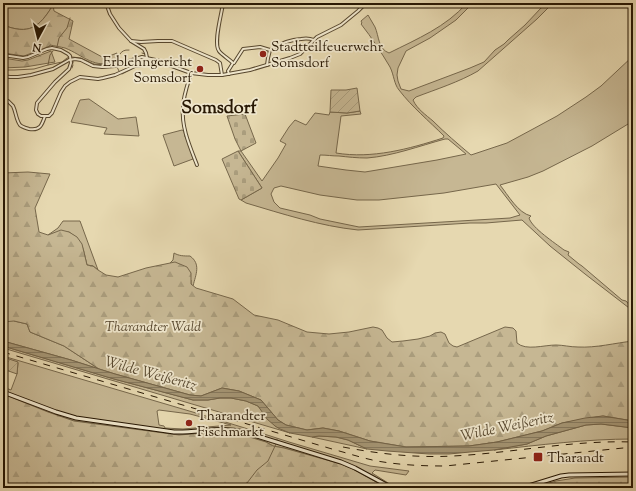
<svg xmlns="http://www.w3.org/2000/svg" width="636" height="491" font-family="'Sorts Mill Goudy',serif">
	<defs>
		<pattern id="forest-firs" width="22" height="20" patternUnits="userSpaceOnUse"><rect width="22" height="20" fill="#c6b793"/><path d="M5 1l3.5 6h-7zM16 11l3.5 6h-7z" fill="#aa9d7d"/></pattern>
		<pattern id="cemetery-stones" width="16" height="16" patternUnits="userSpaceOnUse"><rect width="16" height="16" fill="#c6b793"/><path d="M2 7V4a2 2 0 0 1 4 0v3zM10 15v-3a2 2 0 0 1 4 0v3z" fill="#aa9d7d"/></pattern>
		<pattern id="garden-furrows" width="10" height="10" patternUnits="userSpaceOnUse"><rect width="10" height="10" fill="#c6b793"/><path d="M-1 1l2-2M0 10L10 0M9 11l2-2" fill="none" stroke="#aa9d7d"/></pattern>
		<pattern id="water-rules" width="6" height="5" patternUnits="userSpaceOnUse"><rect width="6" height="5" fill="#a59675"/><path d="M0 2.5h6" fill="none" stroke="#86795e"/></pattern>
	</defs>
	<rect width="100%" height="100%" fill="#e6d8b0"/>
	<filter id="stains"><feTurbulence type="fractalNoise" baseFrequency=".005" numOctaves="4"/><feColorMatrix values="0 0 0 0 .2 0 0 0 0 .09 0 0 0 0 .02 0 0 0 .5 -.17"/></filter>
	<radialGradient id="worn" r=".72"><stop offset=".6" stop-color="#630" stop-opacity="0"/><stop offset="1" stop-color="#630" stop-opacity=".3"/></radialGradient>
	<!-- grass -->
	<g fill="#c6b793" stroke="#76674b" fill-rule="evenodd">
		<path d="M 3,3 L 52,3 L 53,5 C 39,28 29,35 3,25 Z"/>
		<path d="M 467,3 L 473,3 L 456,20 L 430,38 L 406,51 L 398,68 L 397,75 L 398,81 L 401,89 L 409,91 L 470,68 L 484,62 L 495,50 L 504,44 L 508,40 L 525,25 L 541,8 L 548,3 L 553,3 L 537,19 L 478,71 C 459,82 437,89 416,97 L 413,100 C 417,109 426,115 433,121 C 445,133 458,144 471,155 L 507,143 L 533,129 L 557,116 L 586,97 L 601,86 L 633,56 L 633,121 L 592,146 L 543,171 L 528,177 L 500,185 C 508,195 518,213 531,216 L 529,218 C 532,228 555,243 564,250 L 569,252 L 568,255 L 579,264 L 582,266 L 622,300 L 626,301 L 633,309 L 633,311 L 585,274 L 550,246 L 522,220 L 486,223 L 470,223 L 358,230 C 320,226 283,214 246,203 L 241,200 L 262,188 L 238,151 L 241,151 L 262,181 L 278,158 L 286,144 L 280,141 L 289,127 L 295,120 L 306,125 L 315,113 L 329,115 L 330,112 L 347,113 L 360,111 L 361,114 L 341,116 L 336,153 C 372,159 409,149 443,138 L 444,136 C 429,121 412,107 399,90 C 394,84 394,75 390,67 C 381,52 372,38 361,24 L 362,23 L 361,21 L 368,15 C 370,19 373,23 375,27 C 379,36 378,49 389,53 C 417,39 446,27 467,3 ZM 445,139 L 448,139 L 466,154 L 437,160 L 365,172 L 346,170 L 318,166 L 320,155 C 327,155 332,156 339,156 C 348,157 357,158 367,158 C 393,156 419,146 445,139 ZM 496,184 L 520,215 L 510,218 L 359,227 L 320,219 L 310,215 L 280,208 L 274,202 L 271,194 L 274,188 L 281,186 L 320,195 L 357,200 L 379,200 L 444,193 Z"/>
		<polygon points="89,99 118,119 136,117 139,136 104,134 107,128 71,122 80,100"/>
		<polygon points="182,130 184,131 185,137 188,140 193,159 174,166 163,135"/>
		<path d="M 63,221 L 80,221 L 98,270 L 93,266 L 87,265 C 83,249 84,242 69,232 L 48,235 L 58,228 Z"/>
		<path d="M 174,253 C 179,256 184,256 190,256 C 201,264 196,274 193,286 L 191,284 L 191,280 L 170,263 L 173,260 Z"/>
		<polygon points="3,307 14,321 27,324 30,332 64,346 99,369 71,360 3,341"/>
		<polygon points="3,346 114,379 193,400 208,400 220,398 231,398 246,401 258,406 275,426 290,433 84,372 3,348"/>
		<path d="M 3,356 L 196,413 L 261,433 L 289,442 L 370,466 L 409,471 L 406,475 L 375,470 L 372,473 L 393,486 L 392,488 L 387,488 L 353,469 L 341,464 L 284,448 L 273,446 L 266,442 L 233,432 L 217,432 L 179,435 L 74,421 L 48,412 L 3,394 L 3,387 L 11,390 L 17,374 L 18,363 L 3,357 ZM 159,410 L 190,414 L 231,425 L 183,429 L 165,428 L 164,426 L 159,425 L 157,411 Z"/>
		<path d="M 601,424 L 633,428 L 633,439 C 586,439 540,445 494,450 L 527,444 L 546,436 L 586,425 Z"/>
		<polygon points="319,436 336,437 348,440 367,449 312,437"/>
	</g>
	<!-- forest -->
	<g fill="url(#forest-firs)" stroke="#76674b">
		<path d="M 53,5 L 54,11 L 73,21 L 69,39 L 104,58 L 117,53 L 116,60 C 96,71 83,55 65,48 C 61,47 55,46 50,45 L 50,46 L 24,56 L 3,53 L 3,25 C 29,35 39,28 53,5 Z"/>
		<polygon points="51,51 55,62 25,67 3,68 3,58 22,61 28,60"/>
		<path d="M 28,172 L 50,174 L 35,208 L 39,232 L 48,235 L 61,230 L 69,232 L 77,237 L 82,244 L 87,265 L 93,266 L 98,270 L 106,275 L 118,277 L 146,268 L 175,262 L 187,267 L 191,273 L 191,284 L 196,288 L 233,299 L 254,315 L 278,320 L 307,332 L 329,334 L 349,332 L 373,327 L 378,328 L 382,330 L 387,338 L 392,342 L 403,341 L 418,339 L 430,336 L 435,333 L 441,332 L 445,334 L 449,343 L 453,346 L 457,347 L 505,327 L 513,328 L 516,331 L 517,343 C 526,351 544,345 556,345 C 563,345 570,347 578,347 C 596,348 615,343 633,341 L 633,421 L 603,416 L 562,423 L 542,431 L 497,442 L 469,446 L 406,447 L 370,441 L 339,431 L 323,428 L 307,430 L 286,425 L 278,420 L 261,400 L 239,391 L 222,388 L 201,396 L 190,395 L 115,374 L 99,369 L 64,346 L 30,332 L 27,324 L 14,321 L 3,322 L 3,173 Z"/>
		<polygon points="3,394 48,412 74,421 179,435 217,432 233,432 266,442 273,446 284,448 341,464 353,469 387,488 3,488"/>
		<polygon points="633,477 633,488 536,488 535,487 556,481 575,478"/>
	</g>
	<!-- cemetery -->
	<g fill="url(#cemetery-stones)" stroke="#76674b">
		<polygon points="245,114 256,143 241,151 235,139 227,116"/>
		<polygon points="238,151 262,188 241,200 239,199 222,159"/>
	</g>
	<!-- garden -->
	<g fill="url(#garden-furrows)" stroke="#76674b">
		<polygon points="357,88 360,111 347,113 330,112 331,90 346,90"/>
		<polygon points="3,357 18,362 17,374 3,369"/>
	</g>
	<!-- water -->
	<polygon fill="url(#water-rules)" stroke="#736347" points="3,341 71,360 115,374 190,395 201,396 222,388 239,391 261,400 278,420 286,425 307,430 323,428 339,431 370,441 406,447 469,446 497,442 542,431 562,423 585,418 603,416 633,421 633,428 601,424 586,425 546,436 527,444 494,450 470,452 449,454 429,454 387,451 367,449 348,440 336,437 319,436 312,437 290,433 280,429 275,426 267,419 258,406 246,401 231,398 220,398 208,400 193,400 114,379 3,346"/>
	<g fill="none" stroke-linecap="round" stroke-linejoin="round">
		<!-- stream -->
		<g stroke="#736347" stroke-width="1">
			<polyline points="57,47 59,38 67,28 70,18"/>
			<polyline points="142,53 145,54"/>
			<polyline points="73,63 73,61"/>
			<polyline points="48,65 50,55 53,51"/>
			<polyline points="117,67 119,71"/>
			<polyline points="72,68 73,65"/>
			<path d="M 3,70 L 14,70 L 34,69 L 48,65 L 62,62 L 67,58 L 72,57 L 81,58 L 94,64 L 107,65 L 114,64 C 119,58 119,49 129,50"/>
			<polyline points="122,74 132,69"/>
			<polyline points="277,440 277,439"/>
			<polyline points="240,488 241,486 247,483 257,470 268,461 276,444"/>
		</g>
		<!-- street casing -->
		<g stroke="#57472e" stroke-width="4">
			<g id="street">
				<polyline points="106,3 110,14 119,28 131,41 144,49 146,53 147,58"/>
				<path d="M 223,3 C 222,13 213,43 219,51 C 222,55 229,59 233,63 L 228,71 L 229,74"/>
				<polyline points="131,41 141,42 158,41 172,41 216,60 220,63 222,75"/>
				<polyline points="3,55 23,58 28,57 47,49 52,48 61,50 68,54 70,56 71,63 69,69 55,82 37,103 36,110 38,114 41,116 49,116 52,113 61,92 65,86 70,82 80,77 98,79 103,78 115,75 135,66 153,64 169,65 191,73 208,75 222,75 250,70 290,58 300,54 317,37 341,25 358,11 366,3"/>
				<polyline points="234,63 243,49 260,47 270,50"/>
				<path d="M 267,65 L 268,58 L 270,50 C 282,44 287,40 301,39 C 306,38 309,38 314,40"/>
				<polyline points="135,66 134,65 135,63 147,58"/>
				<path d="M 191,73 C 188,83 183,97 183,107 C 181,127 190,147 197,165"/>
				<polyline points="3,76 10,77 18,77 31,75 53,69 69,60 75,59 81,60 93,66 102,67 115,66 132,60 142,57 169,63"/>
				<path d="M 8,101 C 9,102 12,105 13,106 C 16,112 16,120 20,125 C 22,127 26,128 29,129 C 40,131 42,125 45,116"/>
			</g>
		</g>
		<!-- secondary casing -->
		<g stroke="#271703" stroke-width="5">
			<g id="secondary">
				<path d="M 3,392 L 56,412 L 76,418 L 174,432 C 198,433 221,426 244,432 L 341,462 L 355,468 L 392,488"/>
				<polyline points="522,488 561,476 569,475 633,474"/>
			</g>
		</g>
		<!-- street -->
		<use href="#street" stroke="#efe6cc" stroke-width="2"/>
		<!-- secondary -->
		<use href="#secondary" stroke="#efe6cc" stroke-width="3"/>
		<!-- rail -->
		<g stroke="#271703" stroke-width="1" stroke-dasharray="7 7" stroke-linecap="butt">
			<path d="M 3,352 L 332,449 C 347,453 362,458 377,461 C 400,465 422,466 445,466 L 633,447"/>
			<path d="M 343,447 C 379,454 416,458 453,456 C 513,453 572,440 632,442"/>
		</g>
	</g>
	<!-- markers -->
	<g fill="#8f2418" stroke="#efe6cc" stroke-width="1.5">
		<circle cx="263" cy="54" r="4"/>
		<circle cx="200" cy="69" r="4"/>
		<circle cx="189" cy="423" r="4"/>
		<rect x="533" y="452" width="10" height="10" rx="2"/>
	</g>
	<g text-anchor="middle" stroke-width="3.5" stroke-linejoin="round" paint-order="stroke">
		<!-- poi labels -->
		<g font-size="14" fill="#271703" stroke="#efe6cc" text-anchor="start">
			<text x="271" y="51">Stadtteilfeuerwehr<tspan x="271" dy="16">Somsdorf</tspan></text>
			<text x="192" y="66" text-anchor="end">Erblehngericht<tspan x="192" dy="16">Somsdorf</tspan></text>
			<text x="197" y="420">Tharandter<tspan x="197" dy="16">Fischmarkt</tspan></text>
			<text x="547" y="462">Tharandt</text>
		</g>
		<!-- park labels -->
		<g font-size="14" font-style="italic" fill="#57472e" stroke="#efe6cc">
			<text x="153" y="331">Tharandter Wald</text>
		</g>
		<!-- water labels -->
		<g font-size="15" font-style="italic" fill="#594a31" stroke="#efe6cc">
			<text transform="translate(151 373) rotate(15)" y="5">Wilde Weißeritz</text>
			<text transform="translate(507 426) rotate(-12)" y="5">Wilde Weißeritz</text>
		</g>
		<!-- district labels -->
		<g font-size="18" font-weight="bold" fill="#271703" stroke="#efe6cc">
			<text x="219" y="113">Somsdorf</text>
		</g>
	</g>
	<!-- margin -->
	<rect width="636" height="491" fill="none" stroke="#e6d8b0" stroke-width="16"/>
	<rect x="4" y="4" width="628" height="483" fill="none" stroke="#271703" stroke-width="2"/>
	<rect x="8" y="8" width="620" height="475" fill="none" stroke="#271703"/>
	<!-- north arrow -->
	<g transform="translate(38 38) rotate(187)" stroke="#efe6cc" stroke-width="3" paint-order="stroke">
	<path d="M0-3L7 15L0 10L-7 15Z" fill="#271703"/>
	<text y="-6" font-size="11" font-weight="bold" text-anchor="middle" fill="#271703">N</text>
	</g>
	<rect width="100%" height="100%" filter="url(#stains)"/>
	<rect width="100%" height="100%" fill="url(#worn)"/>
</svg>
